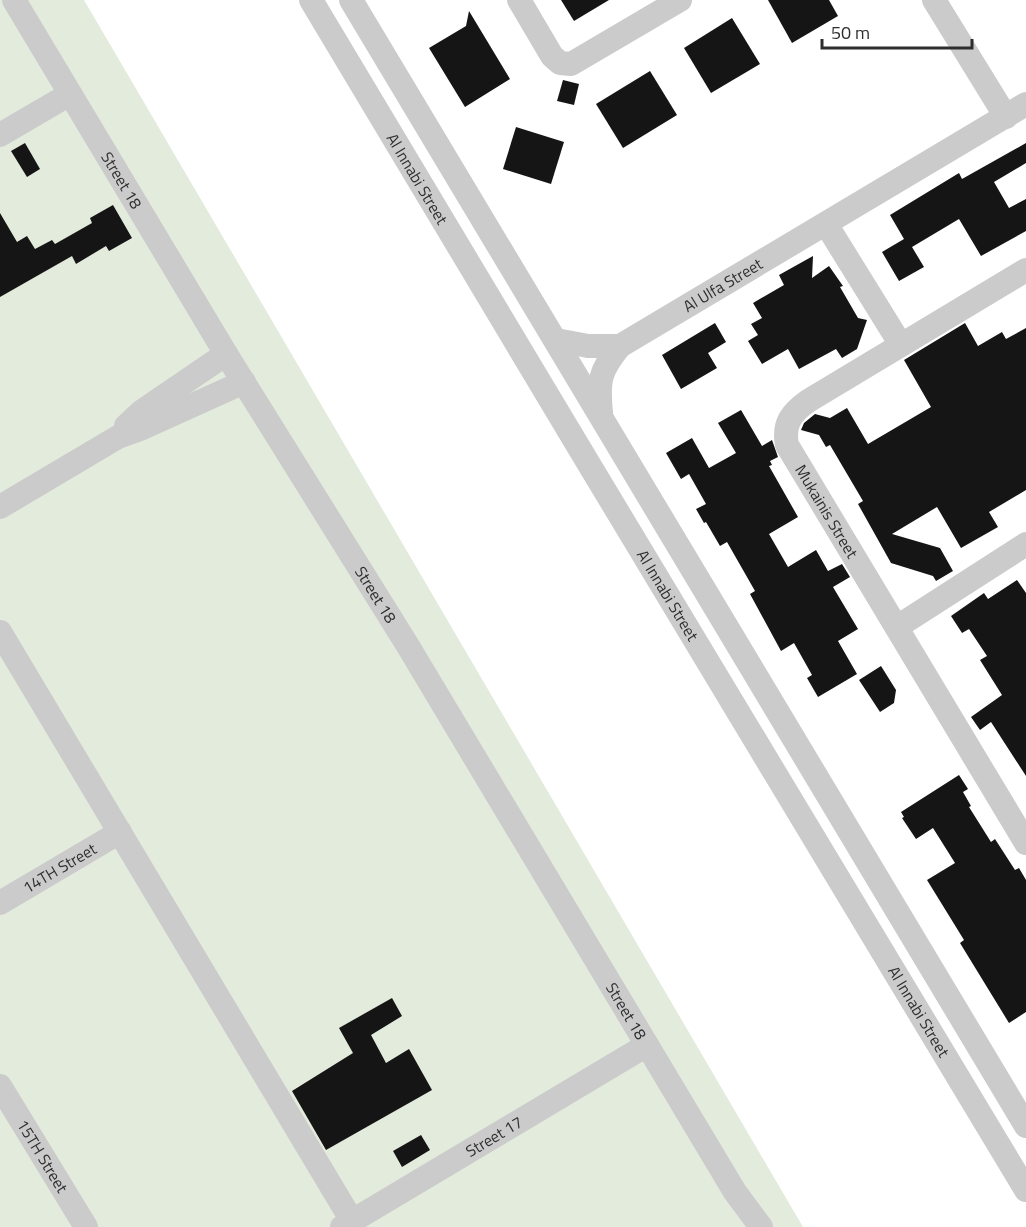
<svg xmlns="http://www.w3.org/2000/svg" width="1026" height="1227" font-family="'Titillium Web',sans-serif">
	<rect width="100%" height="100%" fill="#fff"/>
	<!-- green -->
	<polygon fill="#e3ebdc" points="0,0 84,0 803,1227 0,1227"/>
	<!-- building -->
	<g fill="#151515">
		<polygon points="561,0 609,0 574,21"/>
		<polygon points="768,0 829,0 838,16 792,43"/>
		<polygon points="469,11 510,79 465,107 429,48 466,26"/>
		<polygon points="732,18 760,64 711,93 684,48"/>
		<polygon points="650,71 677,115 623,148 596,104"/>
		<polygon points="563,80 579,84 574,105 557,101"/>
		<polygon points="516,127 564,142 551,184 503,169"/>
		<polygon points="25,143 40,169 27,177 11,151"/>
		<polygon points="1026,143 1026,163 994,182 1009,208 1026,199 1026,231 981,256 959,219 912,247 924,267 899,281 882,252 904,239 890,215 959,173 962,179"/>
		<polygon points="113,205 132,238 109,251 106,246 76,264 72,256 0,297 0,213 17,242 27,236 35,249 52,240 55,244 92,223 90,218"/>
		<polygon points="813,256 812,278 829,266 843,286 840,287 858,318 867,320 857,349 842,358 836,349 799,369 788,349 762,364 748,341 758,335 751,324 762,318 753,303 784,285 779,275"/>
		<polygon points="715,323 726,342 708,353 717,368 681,389 662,355"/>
		<polygon points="965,323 978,346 1002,332 1006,339 1026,328 1026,490 989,512 998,527 961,548 937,507 892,534 940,548 953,571 936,581 933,576 891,563 858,504 863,501 830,445 826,447 819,435 801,430 804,423 815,414 830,418 847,408 868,444 931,407 904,360"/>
		<polygon points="741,410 762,446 772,440 778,457 770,461 772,465 769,466 798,517 769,534 788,567 816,550 828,571 842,564 850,577 833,587 858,629 838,641 857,674 818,697 807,678 812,675 794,643 781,651 750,594 755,591 727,542 720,546 706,522 704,523 696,509 706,504 689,474 681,479 666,453 692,438 709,468 736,453 718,423"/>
		<polygon points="1017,580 1026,593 1026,776 991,722 980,730 971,717 1002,695 980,660 987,656 969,629 962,633 951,616 984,593 988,599"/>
		<polygon points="881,666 896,690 894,703 880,712 859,680"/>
		<polygon points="959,775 968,789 963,792 971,806 969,807 991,842 995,839 1015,870 1019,868 1026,880 1026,1012 1009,1023 960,943 964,940 927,880 955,863 933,828 916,839 902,818 904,817 901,812"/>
		<polygon points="392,998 402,1016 371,1035 386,1063 409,1049 432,1090 326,1150 292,1091 353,1053 339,1028"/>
		<polygon points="421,1135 430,1150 402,1167 393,1151"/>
	</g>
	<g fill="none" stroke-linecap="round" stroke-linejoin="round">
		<!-- minor -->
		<g stroke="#cbcbcb" stroke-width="24">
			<path id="s1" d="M 14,0 L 226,354 L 408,646 L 735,1192 L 761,1227"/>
			<path id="s2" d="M 311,0 C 547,398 789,793 1026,1190"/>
			<polyline points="351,0 1026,1126"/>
			<polyline points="519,0 552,56 560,63 571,64 680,0"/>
			<polyline points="934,0 1006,117"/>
			<polyline points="0,135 70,94"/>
			<polyline points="826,224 901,345"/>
			<path id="s3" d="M 1026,270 L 808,401 C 791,413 783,424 787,445 L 1026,843"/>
			<polyline points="556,340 588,346 620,346"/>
			<path id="s4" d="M 601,413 C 598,382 599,371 620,346 L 1026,104"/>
			<polyline points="126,426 141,412 226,354"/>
			<polyline points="0,507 118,437 140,429 244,382"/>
			<polyline points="897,627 1026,544"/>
			<polyline points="0,632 352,1221"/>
			<path id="s5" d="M 0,903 L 120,832"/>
			<path id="s6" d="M 0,1086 L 86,1227"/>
			<path id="s7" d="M 342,1227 L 647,1045"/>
		</g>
	</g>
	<g text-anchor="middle" stroke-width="6" stroke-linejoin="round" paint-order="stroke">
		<!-- street labels -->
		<g font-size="16" fill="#2e2e2e" stroke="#fff">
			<text dy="6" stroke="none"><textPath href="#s2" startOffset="208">Al Innabi Street</textPath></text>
			<text dy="6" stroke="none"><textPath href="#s1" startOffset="210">Street 18</textPath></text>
			<text dy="6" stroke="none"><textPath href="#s4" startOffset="192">Al Ulfa Street</textPath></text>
			<text dy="6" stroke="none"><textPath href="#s3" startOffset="384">Mukainis Street</textPath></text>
			<text dy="6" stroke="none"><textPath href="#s1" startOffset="696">Street 18</textPath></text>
			<text dy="6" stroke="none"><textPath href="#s2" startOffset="694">Al Innabi Street</textPath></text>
			<text dy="6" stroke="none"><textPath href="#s5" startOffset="69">14TH Street</textPath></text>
			<text dy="6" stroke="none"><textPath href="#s1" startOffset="1182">Street 18</textPath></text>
			<text dy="6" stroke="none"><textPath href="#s2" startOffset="1180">Al Innabi Street</textPath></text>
			<text dy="6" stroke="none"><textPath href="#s7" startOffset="177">Street 17</textPath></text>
			<text dy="6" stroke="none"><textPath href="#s6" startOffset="82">15TH Street</textPath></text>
		</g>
	</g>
	<!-- scale -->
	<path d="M822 39v9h150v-9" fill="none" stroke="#2e2e2e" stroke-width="3"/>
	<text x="831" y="39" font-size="18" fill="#2e2e2e" stroke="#ffffff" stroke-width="4.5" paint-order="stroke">50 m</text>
</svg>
